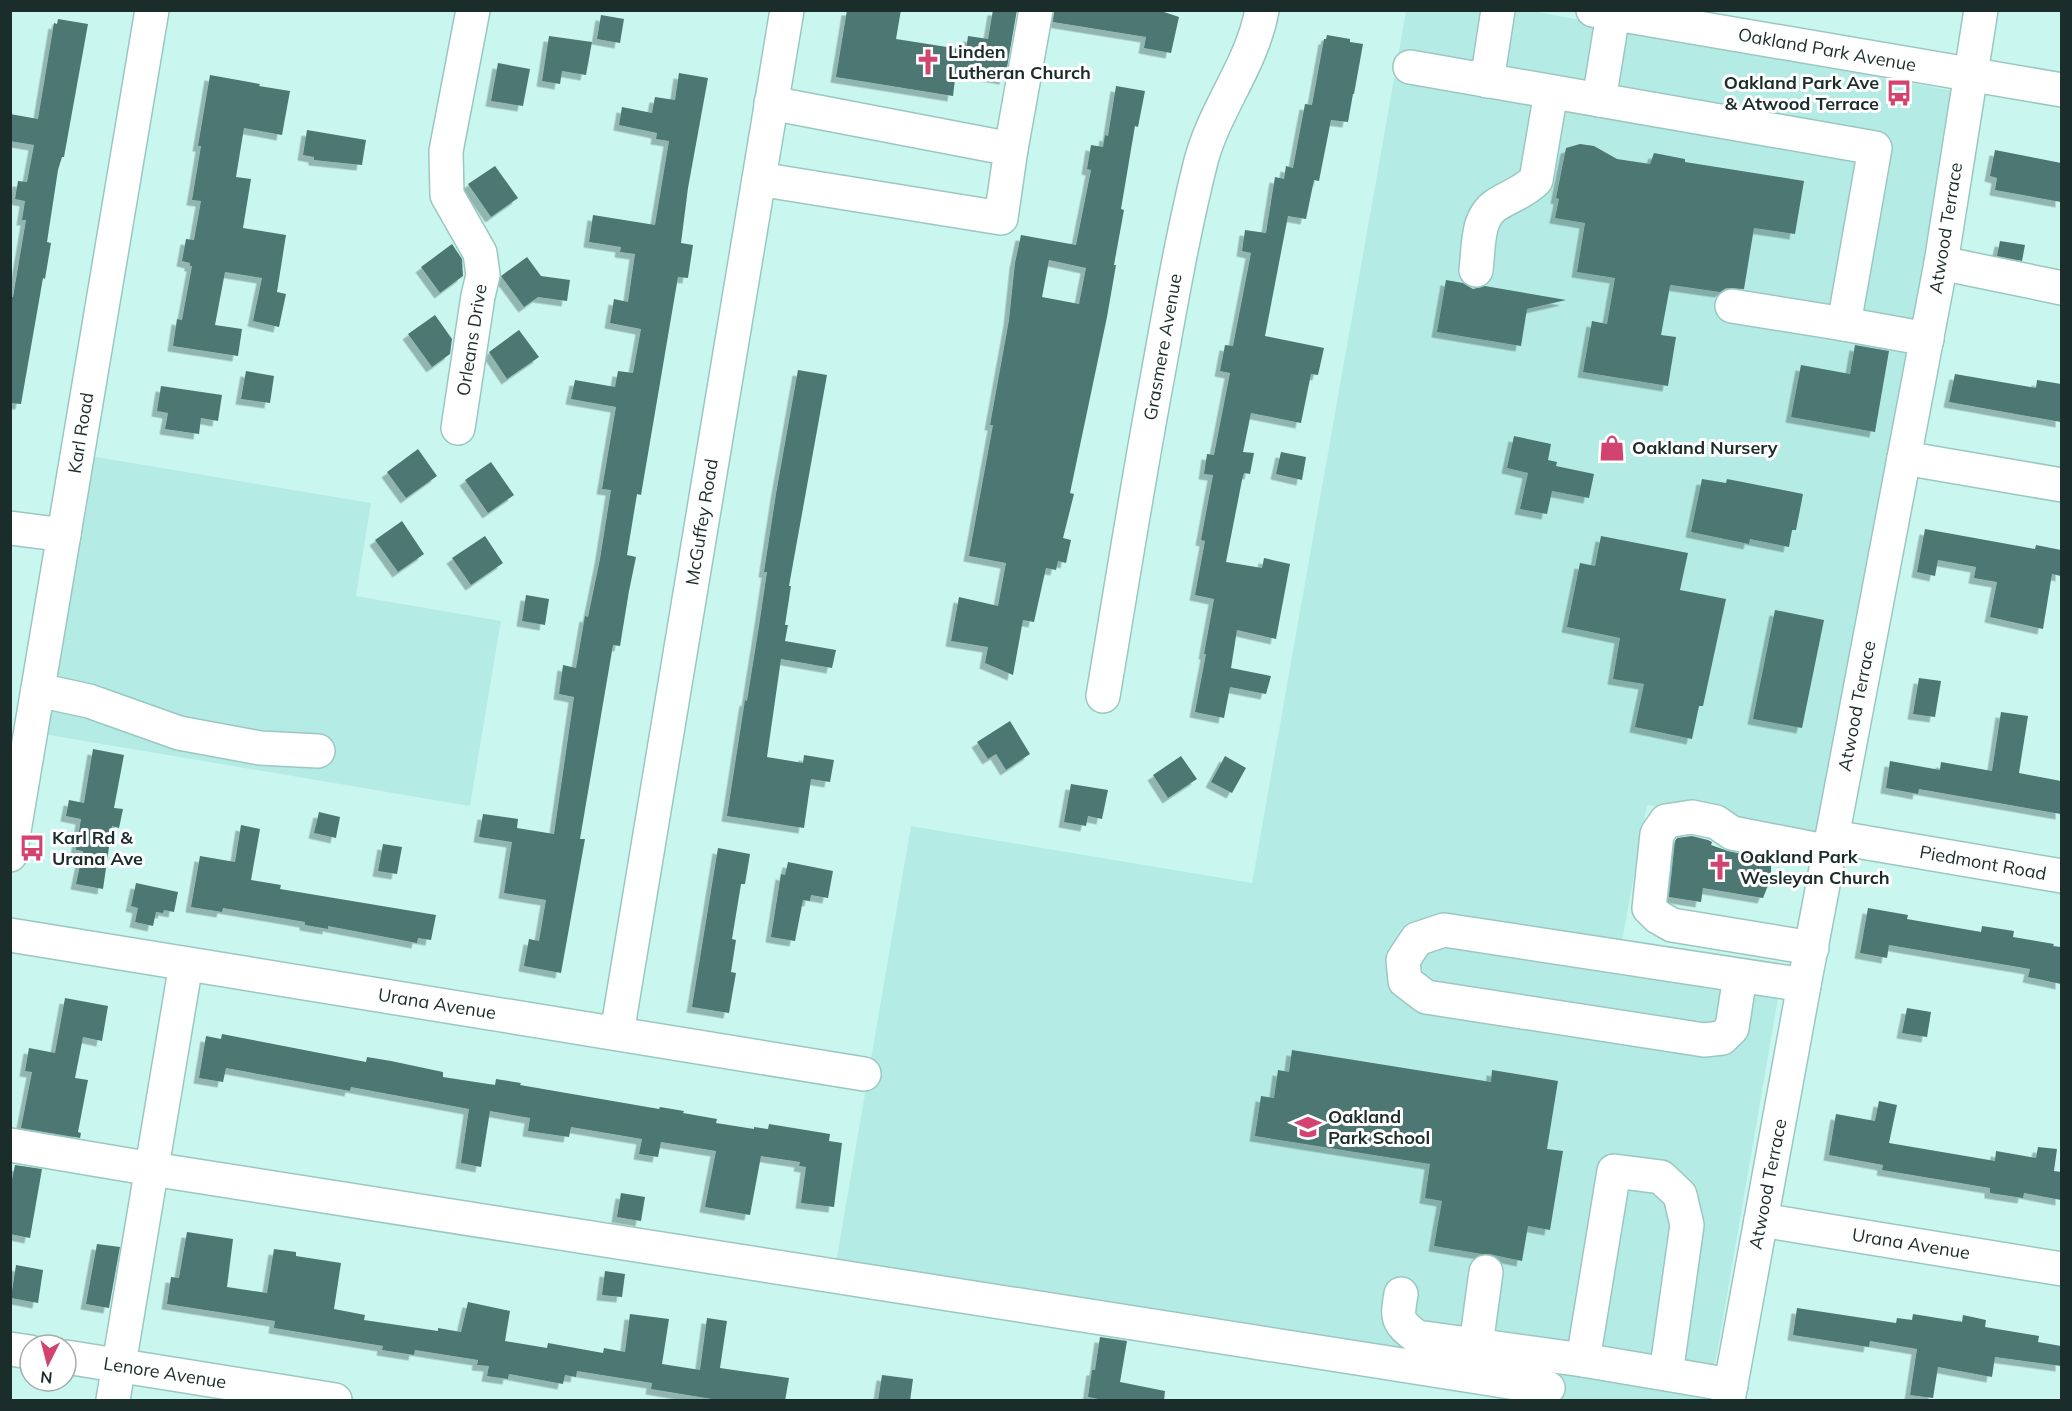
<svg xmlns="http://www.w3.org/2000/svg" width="2072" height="1411" font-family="Mulish,sans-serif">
	<defs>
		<filter id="shadow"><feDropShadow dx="-5.5" dy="5.5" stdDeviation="0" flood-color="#0004"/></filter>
	</defs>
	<rect width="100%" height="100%" fill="#c9f7f0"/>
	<!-- built -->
	<g fill="#b4ece5">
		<polygon points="1406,11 1533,11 1958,92 1827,837 1647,805 1621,947 1782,975 1709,1400 1536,1400 833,1280 911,826 1252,883"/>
		<polygon points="78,454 371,503 356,596 501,621 470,806 31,732"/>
	</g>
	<!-- building -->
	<g fill="#4d7772" fill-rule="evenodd" filter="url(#shadow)">
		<polygon points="847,10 901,10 896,39 966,50 968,36 988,39 993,10 1017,10 1005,79 956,71 953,96 836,77"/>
		<polygon points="1054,10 1158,10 1179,17 1171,53 1144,48 1146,37 1053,22"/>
		<polygon points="601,15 624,19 620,43 597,39"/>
		<polygon points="58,19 88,24 64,157 62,157 58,170 47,242 51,243 45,279 43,278 21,404 10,403 10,297 13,297 26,220 22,220 25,201 15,199 18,181 27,182 34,145 10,141 10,114 38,119 54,23 57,24"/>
		<polygon points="1327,35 1350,39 1350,42 1363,44 1354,94 1353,94 1348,122 1331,120 1319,181 1314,180 1306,219 1288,216 1265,336 1324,348 1318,375 1311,374 1301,423 1251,413 1243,452 1254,453 1250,474 1244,473 1242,480 1226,562 1262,568 1264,558 1290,564 1276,639 1237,630 1231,668 1271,676 1266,694 1230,687 1224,718 1195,712 1206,654 1204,654 1214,599 1195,595 1205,541 1201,540 1213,475 1204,474 1207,454 1214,455 1230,373 1220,371 1225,345 1233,346 1251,253 1242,251 1245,230 1266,233 1275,177 1284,179 1286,166 1293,168 1305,104 1312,105 1324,39 1326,39"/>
		<polygon points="549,36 592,42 586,75 562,71 560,84 542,81"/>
		<polygon points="498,63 530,69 523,106 491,101"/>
		<polygon points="679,73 708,78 688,188 681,243 693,245 688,278 678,277 641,495 637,494 627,555 636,557 629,591 620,646 613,645 580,839 585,839 561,973 524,966 529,939 539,941 546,900 504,893 512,842 479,837 483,814 518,819 517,828 554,834 574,697 559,694 563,665 576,668 585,616 588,617 600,559 611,490 602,489 616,407 571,399 575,380 615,387 618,371 633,373 641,329 610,323 614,299 628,302 635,254 620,252 621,247 589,242 593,215 655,225 669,141 656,139 657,133 619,125 622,107 652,113 655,97 675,100"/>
		<polygon points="210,75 260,84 259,86 290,91 282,135 244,128 236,177 251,179 243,228 286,235 277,292 286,294 279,327 253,321 262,278 225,272 215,325 242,329 238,356 173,346 177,319 182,320 192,266 190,266 190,263 182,261 186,239 194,240 201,201 192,200 201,146 198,146"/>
		<path d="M 1116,86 L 1145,91 L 1138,127 L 1135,126 L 1121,209 L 1124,210 L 1114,265 L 1116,265 L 1107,317 L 1070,493 L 1074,494 L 1063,538 L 1071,540 L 1066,563 L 1058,561 L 1056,570 L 1046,568 L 1034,622 L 1023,620 L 1013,675 L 985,663 L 988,647 L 951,641 L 959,597 L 998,606 L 1006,563 L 969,556 L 993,425 L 990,425 L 1009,320 L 1015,263 L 1021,235 L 1076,245 L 1091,170 L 1087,169 L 1091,145 L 1103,147 L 1105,135 L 1108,136 ZM 1049,260 L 1086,268 L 1079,304 L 1042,297 Z"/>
		<polygon points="307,130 366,140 362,165 314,160 314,157 303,155"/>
		<polygon points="1580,144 1594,146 1617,159 1650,164 1654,153 1685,159 1685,162 1804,181 1795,234 1754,228 1744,289 1726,288 1720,292 1671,285 1670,286 1661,335 1676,337 1668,386 1583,372 1592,321 1607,324 1615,278 1577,272 1585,223 1555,218 1559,199 1556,198 1566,148"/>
		<polygon points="1995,150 2061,163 2061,202 1995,190 1997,178 1990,176"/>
		<polygon points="495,166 518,198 491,217 468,184"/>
		<polygon points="2000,241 2025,245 2022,261 1997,256"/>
		<polygon points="452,244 462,259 463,276 440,293 421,267"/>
		<polygon points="527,257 541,276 570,280 567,301 538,297 524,307 501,276"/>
		<polygon points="1446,280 1463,283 1473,289 1485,286 1566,300 1527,309 1521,346 1437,332"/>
		<polygon points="435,315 452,339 450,354 432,367 408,334"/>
		<polygon points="519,330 539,357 507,379 489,352"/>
		<polygon points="1855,345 1889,351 1875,432 1791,417 1801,365 1850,374"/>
		<polygon points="798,370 827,375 789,586 791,586 785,625 788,625 785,641 836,650 832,668 781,659 767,757 803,763 804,755 834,760 830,782 811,779 804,828 727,816 745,700 747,701 759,626 767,572 764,572 776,494"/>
		<polygon points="246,371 274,376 270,403 241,399"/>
		<polygon points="1955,374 2036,388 2037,380 2061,384 2061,422 1949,402"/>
		<polygon points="161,386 222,395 218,421 201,418 199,434 165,429 168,413 157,411"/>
		<polygon points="1514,436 1551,444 1548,460 1557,462 1556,466 1594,474 1589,498 1552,491 1547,514 1520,509 1528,473 1507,468"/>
		<polygon points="418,449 437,476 406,498 387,472"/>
		<polygon points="1281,452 1306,457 1302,480 1276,474"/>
		<polygon points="491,462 514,495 488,513 465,480"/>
		<polygon points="1702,479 1726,483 1727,479 1803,494 1796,530 1792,530 1789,547 1750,539 1749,544 1691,532"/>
		<polygon points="402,521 424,554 398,572 375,540"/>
		<polygon points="1925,529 2035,549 2036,545 2061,550 2061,576 2052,574 2043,629 1990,617 1997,582 1974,578 1976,567 1938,560 1935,576 1917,572"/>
		<polygon points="485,536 503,563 471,585 452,558"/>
		<polygon points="1601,536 1688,553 1680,590 1726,599 1703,706 1699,706 1692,739 1635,727 1644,684 1613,679 1620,638 1567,627 1580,563 1595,566"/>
		<polygon points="526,595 549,599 545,625 522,621"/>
		<polygon points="1775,610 1824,620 1802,728 1753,719"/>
		<polygon points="1919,678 1941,681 1935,717 1913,714"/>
		<polygon points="2001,712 2028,716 2019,773 2061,781 2061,814 1919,789 1918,794 1886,788 1890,761 1940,770 1941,762 1992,771"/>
		<polygon points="1010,721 1030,754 1006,770 996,754 988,759 977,742"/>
		<polygon points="93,749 124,755 114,808 123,809 119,828 112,826 103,889 76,884 83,851 76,850 81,819 66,816 69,800 84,803"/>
		<polygon points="1181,756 1197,779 1168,798 1153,775"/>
		<polygon points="1225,756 1246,768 1232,793 1211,782"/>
		<polygon points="1071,784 1108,790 1102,819 1088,816 1086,826 1064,822"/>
		<polygon points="319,812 340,817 336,838 314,833"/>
		<polygon points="241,825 260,829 251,880 281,885 280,889 436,915 431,940 418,938 417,943 328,926 328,929 305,925 305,922 223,908 222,912 191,907 200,856 235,862"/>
		<polygon points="1692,836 1708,840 1712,842 1711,845 1728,851 1771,860 1771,878 1763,898 1703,888 1701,902 1669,897 1675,841 1677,838"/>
		<polygon points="383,844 402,847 397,874 378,871"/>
		<polygon points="718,848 750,854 745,884 741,884 732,939 736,940 731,972 736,973 729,1013 692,1007"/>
		<polygon points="788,862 833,871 828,898 811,895 810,901 803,900 795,941 771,937 781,874 785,875"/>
		<polygon points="136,883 178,892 174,912 164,910 163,913 156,912 153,926 135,922 138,908 131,906"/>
		<polygon points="1868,908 1908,915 1907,919 1981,932 1982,926 2014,931 2013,937 2054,944 2053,946 2061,947 2061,984 2028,977 2030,969 1889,945 1887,958 1860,953"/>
		<polygon points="65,998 108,1006 102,1041 83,1037 75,1078 88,1080 78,1132 81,1133 80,1138 21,1128 32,1072 25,1071 29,1048 55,1053"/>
		<polygon points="1907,1008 1931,1012 1927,1037 1902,1033"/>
		<polygon points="222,1034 366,1062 367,1057 391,1061 443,1072 443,1077 495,1085 496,1079 521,1083 520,1085 659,1109 660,1107 684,1111 683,1113 717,1119 716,1123 754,1129 754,1127 768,1129 769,1124 830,1134 829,1141 842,1143 834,1207 801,1203 806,1167 799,1166 800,1162 761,1156 750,1215 705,1207 716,1151 661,1142 658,1157 639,1154 642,1139 571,1127 569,1137 528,1131 530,1118 490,1111 481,1167 461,1163 469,1109 351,1087 350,1091 226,1068 223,1082 199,1078 206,1036 221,1039"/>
		<polygon points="1292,1050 1491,1082 1492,1070 1558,1081 1547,1149 1563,1151 1550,1230 1528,1226 1522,1261 1489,1254 1482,1254 1434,1246 1442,1201 1425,1198 1430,1164 1255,1136 1261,1096 1274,1098 1278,1070 1289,1072"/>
		<polygon points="1879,1101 1897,1105 1889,1143 1995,1161 1996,1151 2036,1158 2038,1147 2057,1149 2054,1171 2061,1172 2061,1200 2024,1193 2023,1198 1990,1193 1990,1188 1882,1170 1883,1165 1829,1155 1836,1114 1875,1121"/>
		<polygon points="15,1165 42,1169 30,1238 10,1234 10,1189"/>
		<polygon points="621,1193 645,1197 641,1221 617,1217"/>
		<polygon points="187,1232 233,1239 227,1287 267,1293 274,1249 296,1252 296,1256 341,1263 334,1309 365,1315 364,1320 438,1331 438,1328 461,1332 468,1302 510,1311 505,1341 547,1348 548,1343 603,1353 604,1348 625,1352 630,1314 669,1319 662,1364 700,1370 707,1318 727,1321 720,1368 789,1378 785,1401 724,1401 651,1389 652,1383 577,1371 576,1377 565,1375 563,1384 509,1374 508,1379 487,1376 489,1366 477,1365 478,1360 415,1350 414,1355 382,1350 383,1346 274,1328 275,1321 167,1304 171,1277 179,1278"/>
		<polygon points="97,1244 120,1247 109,1308 86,1304"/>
		<polygon points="16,1265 43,1270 38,1303 11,1298"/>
		<polygon points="605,1271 625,1274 622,1297 602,1295"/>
		<polygon points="1797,1308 1896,1323 1897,1318 1912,1320 1913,1314 1962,1322 1963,1315 1986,1320 1985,1327 2039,1336 2038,1342 2061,1346 2061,1366 1995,1357 1992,1377 1938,1367 1933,1398 1910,1395 1917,1349 1870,1341 1869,1347 1793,1335"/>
		<polygon points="1100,1337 1127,1341 1120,1382 1165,1391 1164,1401 1109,1401 1088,1397 1092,1370 1095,1370"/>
		<polygon points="882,1375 913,1379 910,1401 878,1401"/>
	</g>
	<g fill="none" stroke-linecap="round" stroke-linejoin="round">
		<!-- minor casing -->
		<g stroke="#9bc7c1" stroke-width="36">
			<g id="minor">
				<polyline points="1410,67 1875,148 1844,324 1927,339"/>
				<polyline points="1487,81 1498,10"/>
				<polyline points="1599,100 1613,14"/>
				<polyline points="1011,149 1036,10"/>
				<polyline points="759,179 1001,218 1011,149 771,103"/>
				<polyline points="1941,263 2062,288"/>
				<path d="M 1476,270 C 1479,248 1476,218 1496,205 C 1510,196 1524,192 1536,180 L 1551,92"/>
				<polyline points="1732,306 1844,324"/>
				<polyline points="458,428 478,296 483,275 480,253 447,195 446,151 473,10"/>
				<polyline points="1904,458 2062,485"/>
				<polyline points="10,528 64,535"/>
				<polyline points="38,690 89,701 179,733 260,748 318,751"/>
				<path d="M 1103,696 C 1121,589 1138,481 1158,374 C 1171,303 1183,232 1201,161 C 1215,108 1252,65 1262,10"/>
				<polyline points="1833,837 2062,876"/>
				<polyline points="10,935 864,1074"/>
				<polyline points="1812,948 1672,925 1658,917 1649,908 1657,834 1666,821 1692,817 1716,822 1732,833 1830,852"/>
				<polyline points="1740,976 1732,1028 1722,1038 1704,1040 1426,997 1405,981 1403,960 1417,939 1444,930 1804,985"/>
				<polyline points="617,1033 787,10"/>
				<polyline points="10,1145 152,1169 1548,1388"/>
				<polyline points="1761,1220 2062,1269"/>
				<path d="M 1401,1294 C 1397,1318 1396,1321 1417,1337 L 1583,1360"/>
				<polyline points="1476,1345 1486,1272"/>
				<polyline points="10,1349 30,1352"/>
				<polyline points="66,1357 335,1400"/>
				<polyline points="1666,1374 1687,1225 1680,1195 1661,1177 1614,1171 1583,1360 1731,1385"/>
				<polyline points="113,1400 186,964"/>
				<polyline points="1728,1400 1804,985 1941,263 1981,10"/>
			</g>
		</g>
		<!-- major casing -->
		<g stroke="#9bc7c1" stroke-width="36">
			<g id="major">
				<polyline points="1593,10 2062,90"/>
				<polyline points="10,855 152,10"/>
			</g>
		</g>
		<!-- minor -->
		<use href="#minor" stroke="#fff" stroke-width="33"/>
		<!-- major -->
		<use href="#major" stroke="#fff" stroke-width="33"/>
	</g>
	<!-- icons -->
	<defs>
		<g id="church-bare" transform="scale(2.07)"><path d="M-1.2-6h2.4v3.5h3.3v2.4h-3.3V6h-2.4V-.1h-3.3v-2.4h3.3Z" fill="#d2446f" stroke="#fff" stroke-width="2.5" paint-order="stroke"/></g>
		<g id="bus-bare" transform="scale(2.07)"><path d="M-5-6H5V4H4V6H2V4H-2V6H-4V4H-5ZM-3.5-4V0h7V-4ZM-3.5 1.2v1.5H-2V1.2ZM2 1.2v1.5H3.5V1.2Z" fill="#d2446f" stroke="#fff" stroke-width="2.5" paint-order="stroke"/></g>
		<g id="shop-bare" transform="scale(2.07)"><path d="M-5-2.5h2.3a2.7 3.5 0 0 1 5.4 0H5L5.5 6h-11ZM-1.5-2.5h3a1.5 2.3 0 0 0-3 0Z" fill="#d2446f" stroke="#fff" stroke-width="2.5" paint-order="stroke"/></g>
		<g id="school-bare" transform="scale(2.07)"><path d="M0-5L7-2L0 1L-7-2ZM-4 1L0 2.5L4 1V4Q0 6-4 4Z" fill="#d2446f" stroke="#fff" stroke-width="2.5" paint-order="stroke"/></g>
	</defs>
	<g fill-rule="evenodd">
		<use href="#church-bare" x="928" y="62"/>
		<use href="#bus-bare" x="1899" y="93"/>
		<use href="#shop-bare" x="1612" y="448"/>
		<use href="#bus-bare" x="32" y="848"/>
		<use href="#church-bare" x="1720" y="867"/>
		<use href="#school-bare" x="1308" y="1127"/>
	</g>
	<g text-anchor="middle" stroke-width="6" stroke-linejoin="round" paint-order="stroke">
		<!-- street labels -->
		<g font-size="18" fill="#1b2d2b" stroke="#fff">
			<text transform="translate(1827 50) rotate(10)" y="6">Oakland Park Avenue</text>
			<text transform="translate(1946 228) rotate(-81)" y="6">Atwood Terrace</text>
			<text transform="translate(472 340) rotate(-81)" y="6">Orleans Drive</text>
			<text transform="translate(1163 347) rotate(-80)" y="6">Grasmere Avenue</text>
			<text transform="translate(81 433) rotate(-81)" y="6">Karl Road</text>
			<text transform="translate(702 522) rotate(-81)" y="6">McGuffey Road</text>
			<text transform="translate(1857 706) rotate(-79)" y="6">Atwood Terrace</text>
			<text transform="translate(1983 863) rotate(10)" y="6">Piedmont Road</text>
			<text transform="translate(437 1004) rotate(9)" y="6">Urana Avenue</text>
			<text transform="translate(1768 1184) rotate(-79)" y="6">Atwood Terrace</text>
			<text transform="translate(1911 1244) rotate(9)" y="6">Urana Avenue</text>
			<text transform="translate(165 1373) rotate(9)" y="6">Lenore Avenue</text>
		</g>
		<!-- poi labels -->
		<g font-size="18" font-weight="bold" fill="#1b2d2b" stroke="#fff" text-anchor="start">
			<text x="948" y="58">Linden<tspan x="948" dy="21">Lutheran Church</tspan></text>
			<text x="1879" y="89" text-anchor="end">Oakland Park Ave<tspan x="1879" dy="21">&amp; Atwood Terrace</tspan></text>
			<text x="1632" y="454">Oakland Nursery</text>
			<text x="52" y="844">Karl Rd &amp;<tspan x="52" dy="21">Urana Ave</tspan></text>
			<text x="1740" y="863">Oakland Park<tspan x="1740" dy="21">Wesleyan Church</tspan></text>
			<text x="1328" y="1123">Oakland<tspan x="1328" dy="21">Park School</tspan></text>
		</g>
	</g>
	<!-- border -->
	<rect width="2072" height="1411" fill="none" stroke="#1b2d2b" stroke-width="24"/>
	<!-- north arrow -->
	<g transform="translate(48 1363) rotate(186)"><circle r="28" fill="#ffffff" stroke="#a4abaa" stroke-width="1.5"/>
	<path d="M0-4.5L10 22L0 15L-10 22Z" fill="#d2446f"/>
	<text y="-9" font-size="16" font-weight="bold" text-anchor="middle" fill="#1b2d2b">N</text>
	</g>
</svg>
